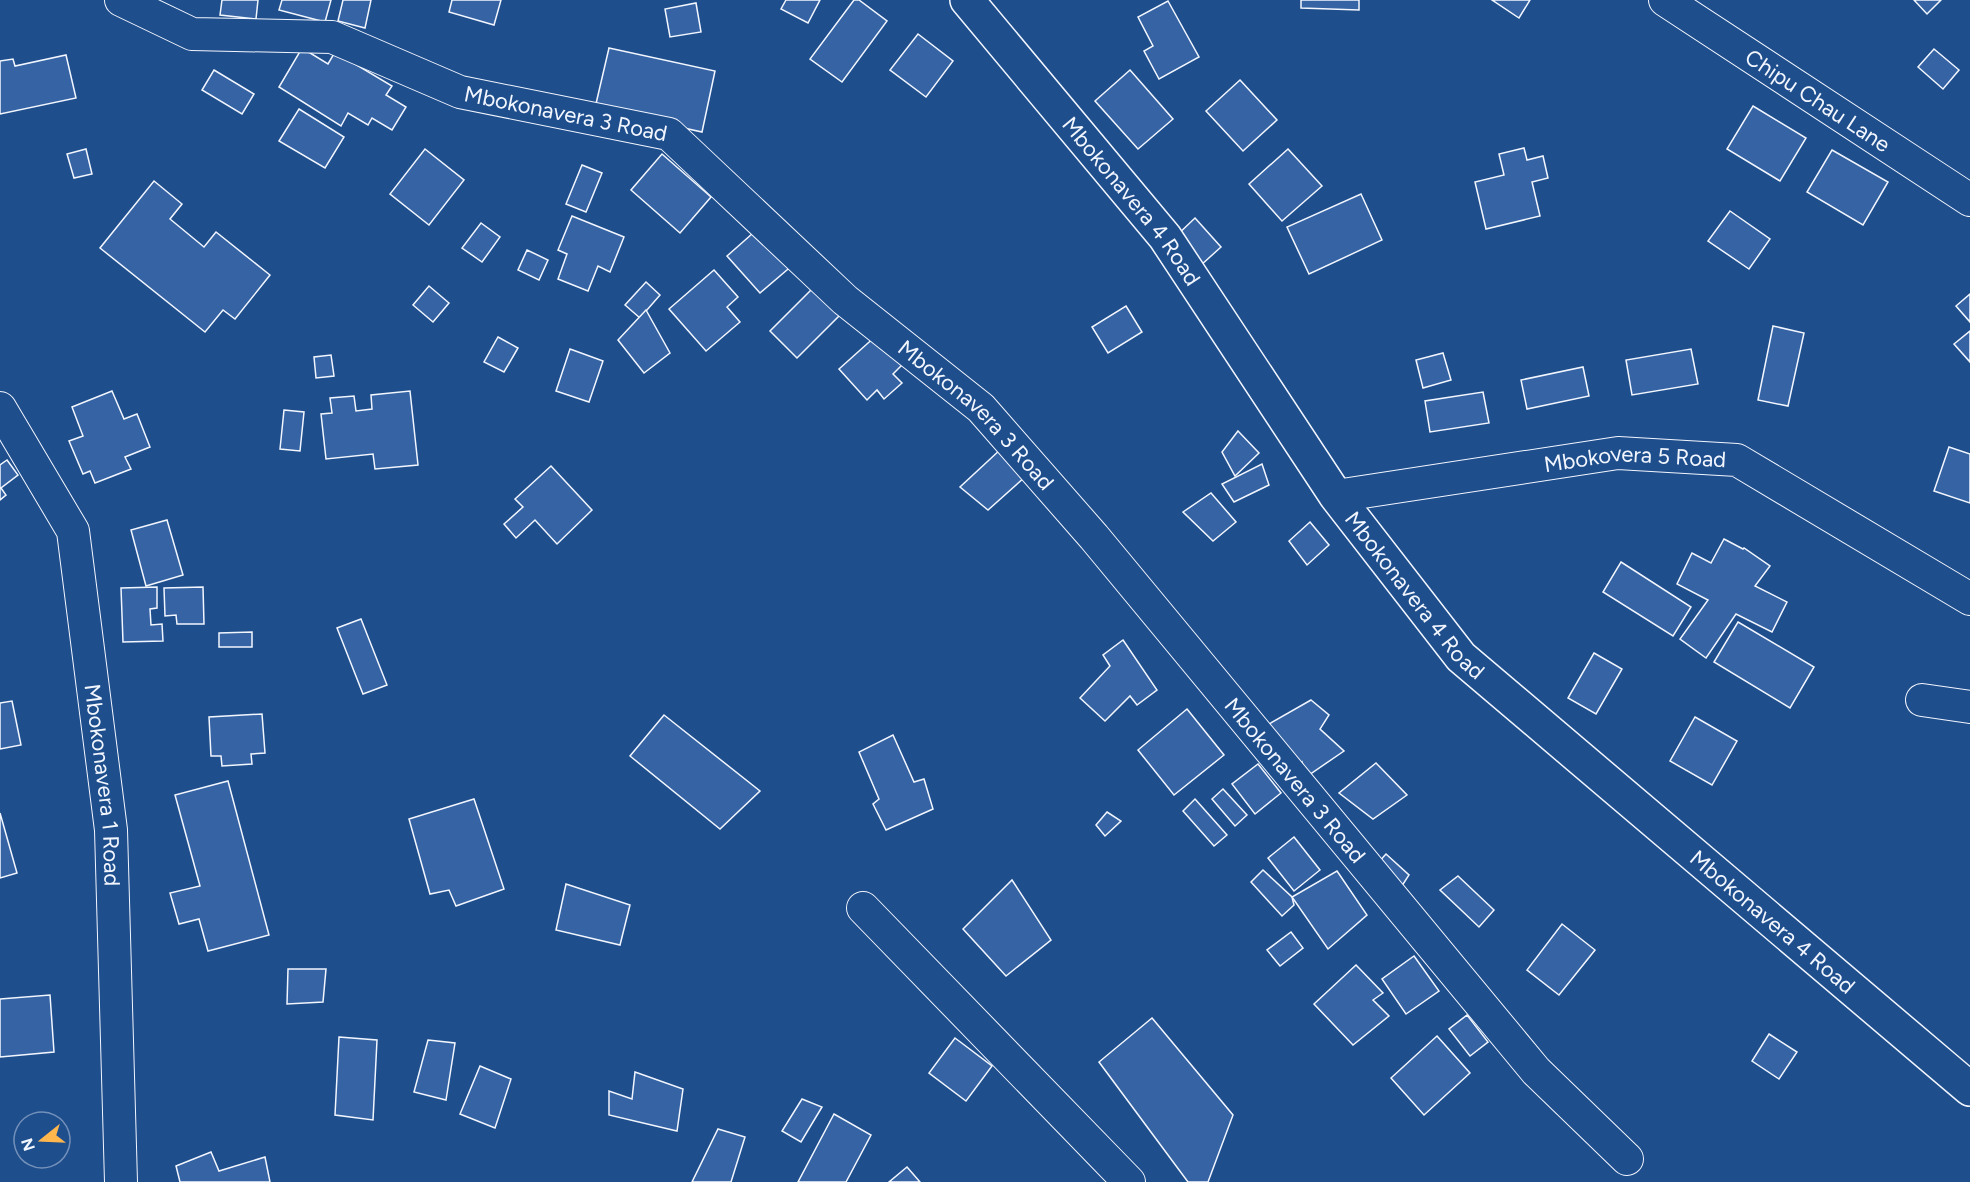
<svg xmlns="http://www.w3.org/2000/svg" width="1970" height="1182" font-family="Figtree,sans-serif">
	<rect width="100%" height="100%" fill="#1f4e8c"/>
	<!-- building -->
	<g fill="#3563a3" stroke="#f2f6ff" stroke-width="1.5">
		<polygon points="222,0 258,0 256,19 220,15"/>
		<polygon points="282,0 331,0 325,22 279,10"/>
		<polygon points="343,0 371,0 365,28 338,21"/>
		<polygon points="452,0 501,0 494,25 449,12"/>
		<polygon points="786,0 820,0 808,23 781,9"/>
		<polygon points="854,0 859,0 887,21 842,82 810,59"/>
		<polygon points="1301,0 1359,0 1359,10 1301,8"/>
		<polygon points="1492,0 1530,0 1519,18"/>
		<polygon points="1914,0 1941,0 1927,14"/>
		<polygon points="1168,1 1199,57 1159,79 1144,51 1153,46 1138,17"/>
		<polygon points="696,3 701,32 670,37 665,9"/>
		<polygon points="918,34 953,61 926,97 890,70"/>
		<polygon points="302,48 328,64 335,52 392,86 386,95 406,107 392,130 372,118 368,125 348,113 341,126 279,87"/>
		<polygon points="609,48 715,71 702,132 595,108"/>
		<polygon points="1934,49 1959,70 1943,89 1918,67"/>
		<polygon points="66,55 76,98 0,114 0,61 13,59 15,66"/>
		<polygon points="214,70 254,94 242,114 202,90"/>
		<polygon points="1130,70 1173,119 1138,149 1095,101"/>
		<polygon points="1240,80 1277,120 1243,151 1206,111"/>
		<polygon points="1753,106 1806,138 1780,181 1727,149"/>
		<polygon points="299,109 344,137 325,168 279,141"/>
		<polygon points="1524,148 1527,160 1543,156 1548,178 1532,182 1540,216 1486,229 1475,182 1504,175 1499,154"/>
		<polygon points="86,149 92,174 74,178 67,154"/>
		<polygon points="425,149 464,180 429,225 390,194"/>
		<polygon points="1288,149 1322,186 1282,221 1249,184"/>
		<polygon points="1832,150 1888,182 1863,225 1807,192"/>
		<polygon points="662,154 711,197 680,233 631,190"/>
		<polygon points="582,165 602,173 586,212 566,204"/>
		<polygon points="154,181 182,204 170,219 204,247 216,232 270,275 235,319 223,310 205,332 100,248"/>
		<polygon points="1361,194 1382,240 1309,274 1287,227"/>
		<polygon points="1730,211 1770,239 1749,269 1708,241"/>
		<polygon points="572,216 624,237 610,272 598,266 588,291 558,279 567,254 558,250"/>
		<polygon points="1195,218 1221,247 1200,266 1174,238"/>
		<polygon points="481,223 500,237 482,262 462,248"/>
		<polygon points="761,226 794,264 760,293 727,256"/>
		<polygon points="527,250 548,260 539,280 518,270"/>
		<polygon points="714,270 738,297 727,307 740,322 706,351 669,309"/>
		<polygon points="646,282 660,295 640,318 625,305"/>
		<polygon points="816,285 843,312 797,358 770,331"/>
		<polygon points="429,286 449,303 433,322 413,305"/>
		<polygon points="1970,294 1970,322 1956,306"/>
		<polygon points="1126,306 1142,332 1108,353 1092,327"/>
		<polygon points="646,310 670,353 644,373 618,340"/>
		<polygon points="1773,326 1804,333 1788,406 1758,400"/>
		<polygon points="1970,331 1970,362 1954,344"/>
		<polygon points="877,335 903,364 893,374 902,383 884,399 877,390 867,400 839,369"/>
		<polygon points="498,337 518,348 504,372 484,362"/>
		<polygon points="570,349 603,361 589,402 556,391"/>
		<polygon points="1691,349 1698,384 1632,395 1626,360"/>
		<polygon points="1443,353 1451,380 1423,388 1416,360"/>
		<polygon points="331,355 334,376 316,378 314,357"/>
		<polygon points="1583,367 1589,396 1527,409 1521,380"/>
		<polygon points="112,391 124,419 137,414 150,447 125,457 131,469 95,483 90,471 83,474 69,441 83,436 72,407"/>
		<polygon points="410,391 418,465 375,469 373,454 326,459 321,414 332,413 330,398 354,396 356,411 372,409 371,395"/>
		<polygon points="1483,392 1489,423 1430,432 1425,401"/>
		<polygon points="284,410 304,412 300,451 280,449"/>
		<polygon points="1238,431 1259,453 1235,476 1222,452"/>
		<polygon points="1949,447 1970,454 1970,503 1934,491"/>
		<polygon points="1002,448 1026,476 988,510 960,487"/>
		<polygon points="7,460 18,475 1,488 6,495 0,500 0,465"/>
		<polygon points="1262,464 1269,485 1234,502 1222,484"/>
		<polygon points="551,466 592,510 557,544 535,520 516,538 504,524 523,507 515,499"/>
		<polygon points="1211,493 1236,522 1213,541 1183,512"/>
		<polygon points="167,520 183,575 146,586 131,530"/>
		<polygon points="1310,522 1329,545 1307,565 1289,541"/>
		<polygon points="1724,539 1743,549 1744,548 1770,566 1755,586 1787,602 1772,632 1736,614 1706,658 1680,639 1708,600 1677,584 1692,553 1711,563"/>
		<polygon points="1621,562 1691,607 1673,636 1603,592"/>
		<polygon points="157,587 157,608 150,609 151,625 162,624 163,641 123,642 121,588"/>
		<polygon points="203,587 204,624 177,624 176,615 165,616 164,588"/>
		<polygon points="361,619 387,685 363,694 337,628"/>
		<polygon points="1738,622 1814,667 1790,708 1714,662"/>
		<polygon points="252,632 252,647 219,647 219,633"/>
		<polygon points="1123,640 1157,690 1137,705 1130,696 1105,721 1080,698 1110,666 1103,655"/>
		<polygon points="1594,653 1622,669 1596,714 1568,698"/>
		<polygon points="1311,700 1329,715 1320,729 1344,751 1306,777 1302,762 1290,774 1255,732"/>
		<polygon points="12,701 21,745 0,749 0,703"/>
		<polygon points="1187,709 1224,755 1174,795 1138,750"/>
		<polygon points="262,714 265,753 251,754 252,764 222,766 221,756 211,756 209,717"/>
		<polygon points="664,715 760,791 720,829 630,756"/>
		<polygon points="1695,717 1737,741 1712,785 1670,761"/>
		<polygon points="893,735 914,782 924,779 933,809 886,830 873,804 879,799 859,752"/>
		<polygon points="1376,763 1407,795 1373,819 1339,793"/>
		<polygon points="1258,764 1281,793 1255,814 1232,784"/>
		<polygon points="228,781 269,935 208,951 199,919 179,924 170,893 200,886 175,795"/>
		<polygon points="1223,789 1247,815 1235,826 1212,799"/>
		<polygon points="474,799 504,889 456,906 449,890 430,894 409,819"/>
		<polygon points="1195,799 1227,835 1214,846 1183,811"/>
		<polygon points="1107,812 1121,821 1105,836 1096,825"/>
		<polygon points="0,813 17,873 0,878"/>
		<polygon points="1294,837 1320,870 1294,891 1268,858"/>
		<polygon points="1386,854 1409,875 1398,892 1375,866"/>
		<polygon points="1263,870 1292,897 1294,905 1282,916 1251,882"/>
		<polygon points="1337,871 1367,915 1328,949 1292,897"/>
		<polygon points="1458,876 1494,910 1479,927 1440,890"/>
		<polygon points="1012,880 1051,940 1006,976 963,929"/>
		<polygon points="566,884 630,905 620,945 556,930"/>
		<polygon points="1562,924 1595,950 1559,995 1527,970"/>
		<polygon points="1291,932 1303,948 1280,966 1267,950"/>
		<polygon points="1414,956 1439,991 1406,1014 1382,979"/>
		<polygon points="1356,965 1383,993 1373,1000 1389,1016 1353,1045 1314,1004"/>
		<polygon points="288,969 326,969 323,1002 287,1004"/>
		<polygon points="50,995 54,1052 0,1057 0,999"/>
		<polygon points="1467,1015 1488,1042 1470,1056 1449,1029"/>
		<polygon points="1152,1018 1233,1115 1208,1182 1188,1182 1099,1062"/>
		<polygon points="1769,1034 1797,1052 1779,1079 1752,1061"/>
		<polygon points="1437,1036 1470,1073 1424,1115 1391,1078"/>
		<polygon points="339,1037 377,1040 373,1120 335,1115"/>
		<polygon points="955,1038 992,1066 966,1101 929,1073"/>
		<polygon points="428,1040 455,1043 446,1100 414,1092"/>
		<polygon points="480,1066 511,1079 495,1128 460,1114"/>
		<polygon points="635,1072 683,1089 677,1131 609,1115 609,1091 632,1099"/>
		<polygon points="802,1099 822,1107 801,1142 782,1131"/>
		<polygon points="834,1114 871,1135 846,1182 798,1182"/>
		<polygon points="718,1129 745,1137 731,1182 692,1182"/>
		<polygon points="211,1152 219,1171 265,1157 270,1182 180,1182 176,1166"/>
		<polygon points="907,1167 920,1182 889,1182"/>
	</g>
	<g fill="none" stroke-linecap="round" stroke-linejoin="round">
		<!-- street casing -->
		<g stroke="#f2f6ff" stroke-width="34">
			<g id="street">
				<path id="s1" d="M 121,0 L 192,34 L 332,37 L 460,92 L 669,134 L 845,300 L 981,408 L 1094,537 L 1536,1071 L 1627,1159"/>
				<path id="s2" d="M 1665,0 L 1970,200"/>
				<path id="s3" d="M 0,408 L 73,531 L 111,830 L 121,1182"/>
				<path id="s4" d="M 1336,496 L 1618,453 L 1737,460 L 1970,599"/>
				<polyline points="1922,700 1970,707"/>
				<polyline points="863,908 1129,1182"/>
			</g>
		</g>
		<!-- secondary casing -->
		<g stroke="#f2f6ff" stroke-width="36">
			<g id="secondary">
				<path id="s5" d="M 967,0 L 1165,237 L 1336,496 L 1461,657 L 1970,1089"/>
			</g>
		</g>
		<!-- street -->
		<use href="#street" stroke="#1f4e8c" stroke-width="32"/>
		<!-- secondary -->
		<use href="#secondary" stroke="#1f4e8c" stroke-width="33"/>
	</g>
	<g text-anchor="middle" stroke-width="4.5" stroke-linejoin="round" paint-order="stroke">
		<!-- street labels -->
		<g font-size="22" fill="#f2f6ff" stroke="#1f4e8c">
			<text dy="8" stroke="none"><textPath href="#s2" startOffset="183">Chipu Chau Lane</textPath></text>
			<text dy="8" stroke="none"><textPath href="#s1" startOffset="466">Mbokonavera 3 Road</textPath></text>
			<text dy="8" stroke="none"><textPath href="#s5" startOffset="260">Mbokonavera 4 Road</textPath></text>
			<text dy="8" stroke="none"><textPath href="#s1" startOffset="988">Mbokonavera 3 Road</textPath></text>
			<text dy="8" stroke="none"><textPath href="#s4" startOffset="302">Mbokovera 5 Road</textPath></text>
			<text dy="8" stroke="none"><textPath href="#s5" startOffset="746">Mbokonavera 4 Road</textPath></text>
			<text dy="8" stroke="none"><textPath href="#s1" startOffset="1474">Mbokonavera 3 Road</textPath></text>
			<text dy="8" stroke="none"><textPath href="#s3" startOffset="399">Mbokonavera 1 Road</textPath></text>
			<text dy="8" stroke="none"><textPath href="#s5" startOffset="1232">Mbokonavera 4 Road</textPath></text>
		</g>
	</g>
	<!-- north arrow -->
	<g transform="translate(42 1140) rotate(252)"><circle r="28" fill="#1f4e8c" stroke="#7391ba" stroke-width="1.5"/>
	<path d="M0-4.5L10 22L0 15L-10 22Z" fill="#ffb74d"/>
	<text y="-9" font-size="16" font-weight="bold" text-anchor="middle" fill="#f2f6ff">N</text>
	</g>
</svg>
